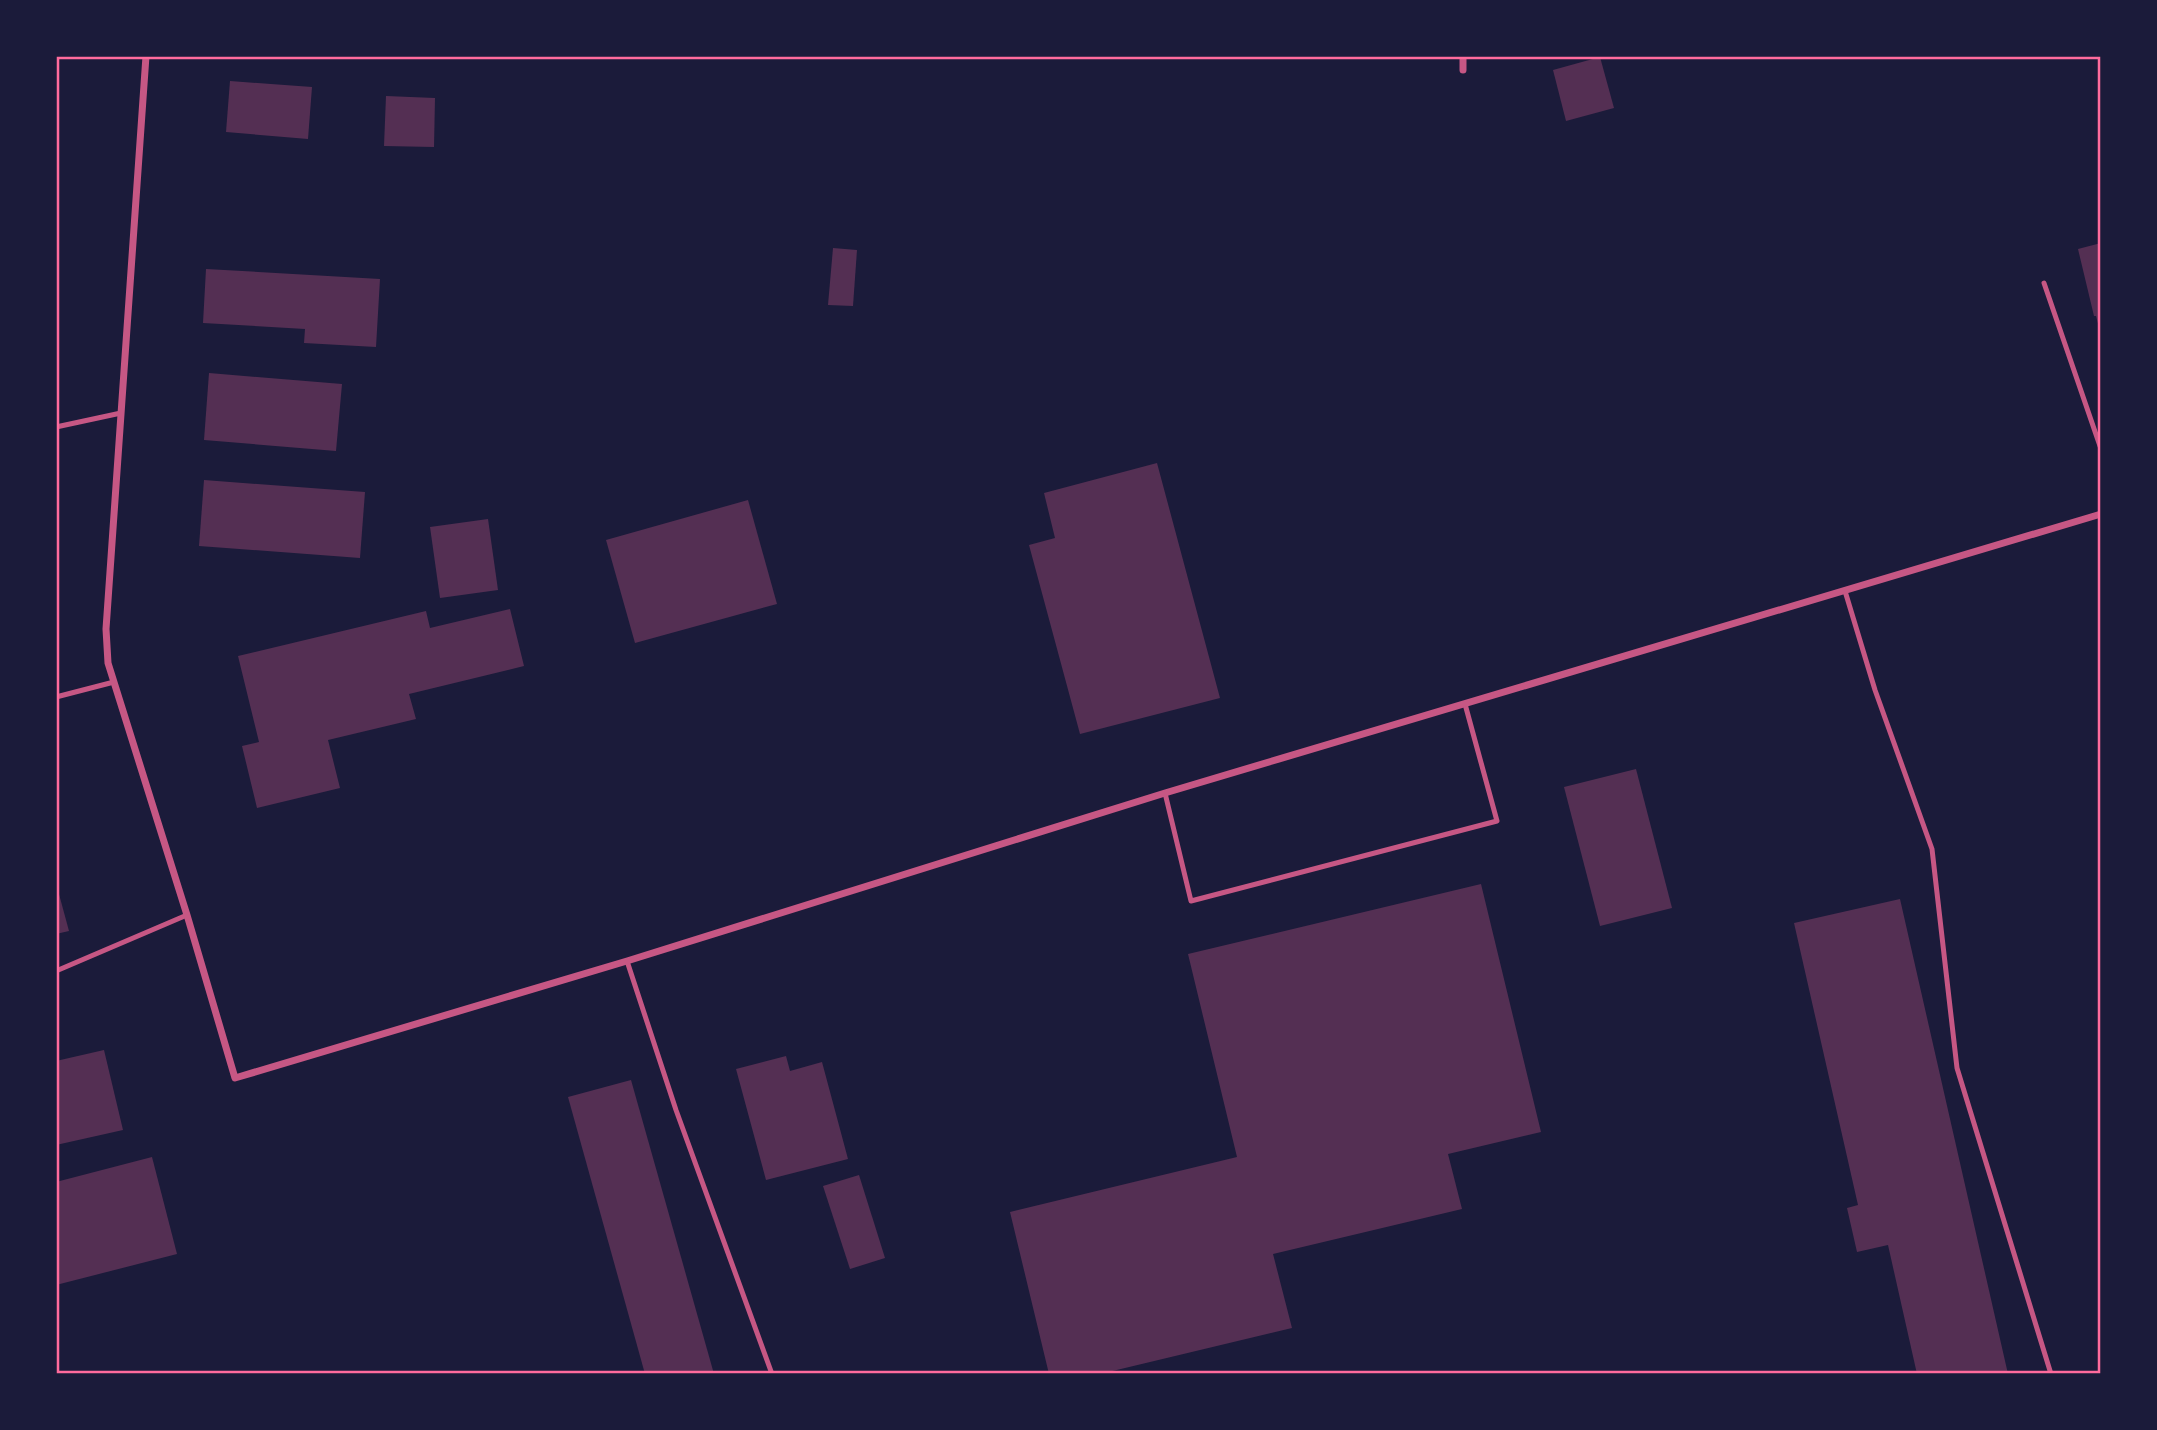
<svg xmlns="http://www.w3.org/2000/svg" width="2157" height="1430" font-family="'Space Grotesk',sans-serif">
	<rect width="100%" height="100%" fill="#1b1b3a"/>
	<!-- building -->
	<g fill="#542f53">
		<polygon points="1600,57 1614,108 1566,121 1553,70"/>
		<polygon points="230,81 312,87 308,139 226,132"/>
		<polygon points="386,96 435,98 434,147 384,146"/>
		<polygon points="2101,243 2101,331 2100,331 2096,316 2094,316 2078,249"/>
		<polygon points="833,248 857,250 853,306 828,305"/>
		<polygon points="206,269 380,279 376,347 304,343 305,329 203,323"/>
		<polygon points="209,373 342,384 336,451 204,440"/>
		<polygon points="1157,463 1220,698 1080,734 1029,545 1055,538 1044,493"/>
		<polygon points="204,480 365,492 360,558 199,546"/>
		<polygon points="748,500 777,604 635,643 606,540"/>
		<polygon points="488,519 498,590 440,598 430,527"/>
		<polygon points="510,609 524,666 409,694 416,719 328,740 340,788 257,808 242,746 259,742 238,656 426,611 430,628"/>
		<polygon points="1636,769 1672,908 1600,926 1564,787"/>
		<polygon points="56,883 69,931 56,934"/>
		<polygon points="1481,884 1541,1132 1448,1154 1462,1209 1273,1254 1292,1328 1100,1374 1049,1374 1010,1212 1237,1157 1188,954"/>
		<polygon points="1900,899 2008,1374 1917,1374 1888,1245 1857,1252 1847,1208 1858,1205 1794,923"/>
		<polygon points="104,1050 123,1130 56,1145 56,1061"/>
		<polygon points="786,1056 790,1071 822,1062 848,1159 766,1180 736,1069"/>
		<polygon points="631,1080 714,1374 645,1374 568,1097"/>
		<polygon points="152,1157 177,1254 56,1285 56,1182"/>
		<polygon points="859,1175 885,1258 850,1269 823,1186"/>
	</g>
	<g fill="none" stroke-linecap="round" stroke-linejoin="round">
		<!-- service -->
		<g stroke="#c65784" stroke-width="5">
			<polyline points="2044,283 2101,449"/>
			<polyline points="56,427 121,413"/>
			<polyline points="1845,591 1875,690 1932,849 1957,1068 2051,1374"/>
			<polyline points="56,697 114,682"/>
			<polyline points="1165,793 1191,901 1497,821 1465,704"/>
			<polyline points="627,961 676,1110 772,1374"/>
			<polyline points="56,971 187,915"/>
		</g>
		<!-- minor -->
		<g stroke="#c65784" stroke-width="7">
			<polyline points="146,56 106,629 108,663 187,915 235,1078 627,961 1165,793 2101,514"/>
			<polyline points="1463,70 1463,56"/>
		</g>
	</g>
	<!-- border -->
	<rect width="2157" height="1430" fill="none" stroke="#1b1b3a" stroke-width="116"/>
	<rect x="58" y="58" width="2041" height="1314" fill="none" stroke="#ff6b9d" stroke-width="2.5"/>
</svg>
